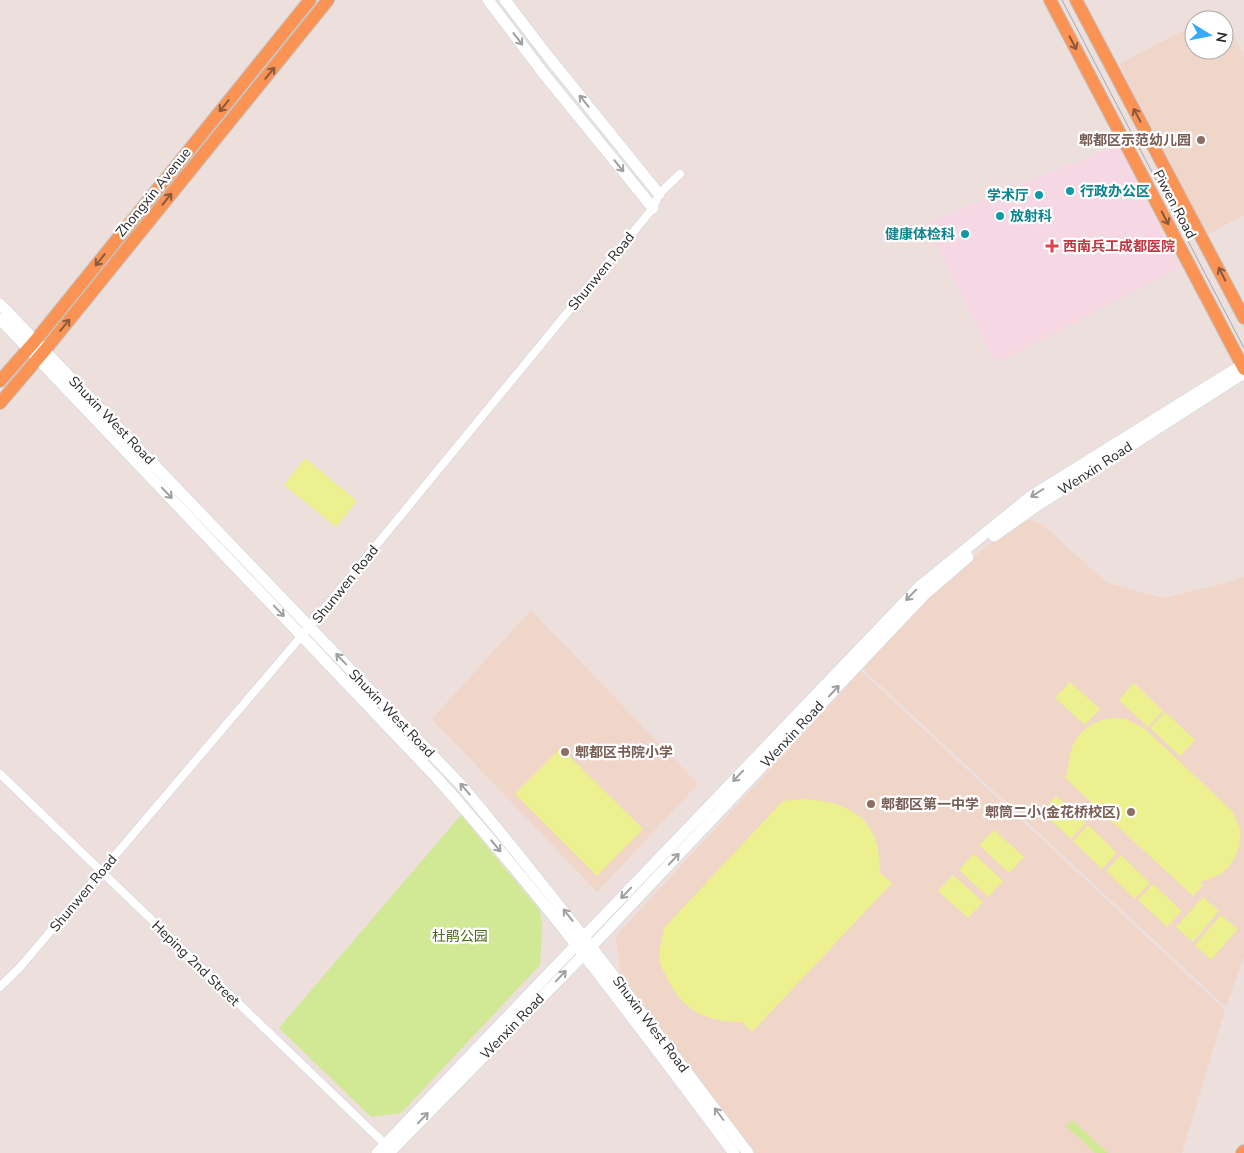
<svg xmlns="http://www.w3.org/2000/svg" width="1244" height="1153" font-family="'Nunito Sans','Noto Sans SC',sans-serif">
	<rect width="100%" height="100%" fill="#eddfdb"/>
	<!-- education -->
	<g fill="#f0d5c9">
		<polygon points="1221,11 1244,56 1244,215 1207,235 1119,64 1194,25 1194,50 1224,50 1224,20 1203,20"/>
		<polygon points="1031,520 1043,525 1107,583 1163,598 1222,584 1244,577 1244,956 1226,1007 863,669 942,583 1018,521"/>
		<polygon points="531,610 698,784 597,892 432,719"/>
		<polygon points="861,671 1225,1010 1182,1153 755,1153 621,975 616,936"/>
	</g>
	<!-- medical -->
	<polygon fill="#f5d8e4" points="1120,144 1180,269 995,363 925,224"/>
	<!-- green -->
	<g fill="#d1e894">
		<polygon points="461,815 540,911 542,925 540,965 401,1113 371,1117 279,1028"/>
		<polygon points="1072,1120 1108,1153 1095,1153 1066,1126"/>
	</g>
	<!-- pitch -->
	<g fill="#ecf08f">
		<polygon points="305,458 357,501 336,527 284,485"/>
		<polygon points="1070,682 1100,709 1085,725 1055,698"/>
		<polygon points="1134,683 1163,711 1148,727 1119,700"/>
		<polygon points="1165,712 1195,740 1180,756 1150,728"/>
		<path d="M 1110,718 L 1126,719 L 1144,728 L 1232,811 C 1234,816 1237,821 1239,826 C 1244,841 1236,863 1222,873 C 1216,877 1208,880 1200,882 L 1203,886 L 1193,896 L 1065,778 C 1070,768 1067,765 1070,755 C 1075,733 1089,723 1110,718 Z"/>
		<polygon points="561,748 643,829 597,876 515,794"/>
		<polygon points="1056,796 1086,823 1071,839 1042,812"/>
		<path d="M 804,799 C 853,802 881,821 880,873 L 892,883 L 752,1032 L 742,1022 C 706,1022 683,1011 667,978 C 665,973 661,968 660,963 C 658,953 662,939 664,928 L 783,801 Z"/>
		<polygon points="1088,825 1117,853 1102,869 1073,841"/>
		<polygon points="994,830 1024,857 1009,873 979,845"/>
		<polygon points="974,854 1003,881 988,897 959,870"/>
		<polygon points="1121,855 1150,883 1135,899 1106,871"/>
		<polygon points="953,875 983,902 968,918 938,891"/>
		<polygon points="1153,884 1182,911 1167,927 1138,900"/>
		<polygon points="1203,897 1219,911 1193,942 1176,927"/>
		<polygon points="1221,915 1238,929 1211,960 1195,945"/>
	</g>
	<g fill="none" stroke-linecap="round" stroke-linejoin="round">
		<!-- street casing -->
		<g stroke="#c9d5dd" stroke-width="9">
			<g id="street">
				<polyline points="0,774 388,1147"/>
				<polyline points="0,987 21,966 310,626 653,208 659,194 680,174"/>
			</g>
		</g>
		<!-- secondary casing -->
		<g stroke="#c9d5dd" stroke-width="12">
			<g id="secondary">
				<polyline points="488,0 544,74 653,208"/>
				<polyline points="505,0 547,55 659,194"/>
				<path d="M 0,304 L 461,785 C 561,904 654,1029 748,1153"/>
				<path d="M 0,319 L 436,777 C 543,896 638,1025 734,1153"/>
				<polyline points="994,536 1038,505 1244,373"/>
				<polyline points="377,1153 919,587 1030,497 1242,365"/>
				<polyline points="389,1153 592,946 925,594 968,557"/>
			</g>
		</g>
		<!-- primary casing -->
		<g stroke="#c3c3c3" stroke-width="14">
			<g id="primary">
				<polyline points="1050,0 1244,369"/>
				<polyline points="1076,0 1244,318"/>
				<polyline points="0,381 35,341 310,0"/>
				<polyline points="0,403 45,350 328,0"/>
				<polyline points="1242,1153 1244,1151"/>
			</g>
		</g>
		<!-- street -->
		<use href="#street" stroke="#fff" stroke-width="8"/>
		<!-- secondary -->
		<use href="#secondary" stroke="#fff" stroke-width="11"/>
		<!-- primary -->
		<use href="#primary" stroke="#fa9354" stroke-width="12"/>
		<!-- tram -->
		<polyline stroke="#9eabb6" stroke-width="1" points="1062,0 1244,348"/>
	</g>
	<!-- one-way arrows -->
	<defs><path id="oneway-shaft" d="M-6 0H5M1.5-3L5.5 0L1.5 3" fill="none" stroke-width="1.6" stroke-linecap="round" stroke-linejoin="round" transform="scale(1.25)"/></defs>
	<g stroke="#9f9f9f">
		<use href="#oneway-shaft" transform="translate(518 39) rotate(52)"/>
		<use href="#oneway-shaft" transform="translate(584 101) rotate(-129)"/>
		<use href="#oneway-shaft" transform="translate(619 166) rotate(51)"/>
		<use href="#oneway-shaft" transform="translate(167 493) rotate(46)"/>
		<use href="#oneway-shaft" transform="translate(1037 493) rotate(148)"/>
		<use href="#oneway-shaft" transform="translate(911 595) rotate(134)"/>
		<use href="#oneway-shaft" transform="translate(279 611) rotate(46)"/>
		<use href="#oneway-shaft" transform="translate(341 659) rotate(-134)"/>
		<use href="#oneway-shaft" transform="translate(834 691) rotate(-47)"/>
		<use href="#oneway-shaft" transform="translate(738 776) rotate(134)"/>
		<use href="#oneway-shaft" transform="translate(465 789) rotate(-131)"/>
		<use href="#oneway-shaft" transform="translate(496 846) rotate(50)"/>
		<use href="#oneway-shaft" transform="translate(674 859) rotate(-47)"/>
		<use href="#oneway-shaft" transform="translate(626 893) rotate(134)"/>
		<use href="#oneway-shaft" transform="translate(568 915) rotate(-128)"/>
		<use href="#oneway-shaft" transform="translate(561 976) rotate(-46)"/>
		<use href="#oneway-shaft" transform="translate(719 1114) rotate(-127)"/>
		<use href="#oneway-shaft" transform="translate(423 1118) rotate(-46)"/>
	</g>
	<g stroke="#88593d">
		<use href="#oneway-shaft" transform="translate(1073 43) rotate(62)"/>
		<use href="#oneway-shaft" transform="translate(270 73) rotate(-51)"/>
		<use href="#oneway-shaft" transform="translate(224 106) rotate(129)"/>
		<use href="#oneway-shaft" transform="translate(1137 115) rotate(-118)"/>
		<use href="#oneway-shaft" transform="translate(167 199) rotate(-51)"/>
		<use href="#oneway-shaft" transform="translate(1165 218) rotate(63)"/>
		<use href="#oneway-shaft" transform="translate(100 260) rotate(129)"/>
		<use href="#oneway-shaft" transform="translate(1222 274) rotate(-117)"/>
		<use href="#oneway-shaft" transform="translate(65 325) rotate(-51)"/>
	</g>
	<!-- markers -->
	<g fill="#8d6e63" stroke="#fff" stroke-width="2">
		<circle cx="1201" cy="140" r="5"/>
		<circle cx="565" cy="752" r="5"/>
		<circle cx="871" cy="804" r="5"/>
		<circle cx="1131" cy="812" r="5"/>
	</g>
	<g fill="#0f9aa8" stroke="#fff" stroke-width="2">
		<circle cx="1070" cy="191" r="5"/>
		<circle cx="1039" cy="195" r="5"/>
		<circle cx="1000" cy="216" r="5"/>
		<circle cx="965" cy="234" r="5"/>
	</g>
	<path fill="#e0444e" stroke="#fff" stroke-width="2" d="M1049.5 238.5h5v5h5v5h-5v5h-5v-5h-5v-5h5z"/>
	<g text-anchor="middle" stroke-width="4.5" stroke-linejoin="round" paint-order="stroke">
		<!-- education labels -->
		<g font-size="14" font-weight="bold" fill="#785e54" stroke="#fff" text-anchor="end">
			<text x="1191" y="145">郫都区示范幼儿园</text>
			<text x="575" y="757" text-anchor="start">郫都区书院小学</text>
			<text x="881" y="809" text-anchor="start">郫都区第一中学</text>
			<text x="1121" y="817">郫筒二小(金花桥校区)</text>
		</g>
		<!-- culture labels -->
		<g font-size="14" font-weight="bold" fill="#0d838f" stroke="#fff" text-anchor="start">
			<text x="1080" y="196">行政办公区</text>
			<text x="1029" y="200" text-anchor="end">学术厅</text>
			<text x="1010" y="221">放射科</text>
			<text x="955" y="239" text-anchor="end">健康体检科</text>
		</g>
		<!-- street labels -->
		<g font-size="14" fill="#2a2a2a" stroke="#fff">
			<text transform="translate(153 192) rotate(-51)" y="5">Zhongxin Avenue</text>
			<text transform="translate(1175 204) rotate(62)" y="5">Piwen Road</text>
			<text transform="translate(601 271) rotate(-51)" y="5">Shunwen Road</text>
			<text transform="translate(112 420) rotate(46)" y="5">Shuxin West Road</text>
			<text transform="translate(1095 468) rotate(-33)" y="5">Wenxin Road</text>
			<text transform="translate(345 584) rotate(-51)" y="5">Shunwen Road</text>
			<text transform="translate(392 713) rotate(46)" y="5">Shuxin West Road</text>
			<text transform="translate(792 734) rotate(-47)" y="5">Wenxin Road</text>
			<text transform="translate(83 893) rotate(-50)" y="5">Shunwen Road</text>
			<text transform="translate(196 963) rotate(44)" y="5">Heping 2nd Street</text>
			<text transform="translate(651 1024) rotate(53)" y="5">Shuxin West Road</text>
			<text transform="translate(512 1026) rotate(-46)" y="5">Wenxin Road</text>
		</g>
		<!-- health labels -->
		<g font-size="14" font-weight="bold" fill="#be3a42" stroke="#fff" text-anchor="start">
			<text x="1063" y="251">西南兵工成都医院</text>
		</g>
		<!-- park labels -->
		<g font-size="14" fill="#496d15" stroke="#fff">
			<text x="460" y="941">杜鹃公园</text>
		</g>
	</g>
	<!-- north arrow -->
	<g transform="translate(1209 35) rotate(100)"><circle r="24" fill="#ffffff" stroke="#aaaaaa"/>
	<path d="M0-4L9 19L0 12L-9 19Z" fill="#37a9ff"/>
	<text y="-8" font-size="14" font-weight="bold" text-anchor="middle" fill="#2a2a2a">N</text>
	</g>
</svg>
